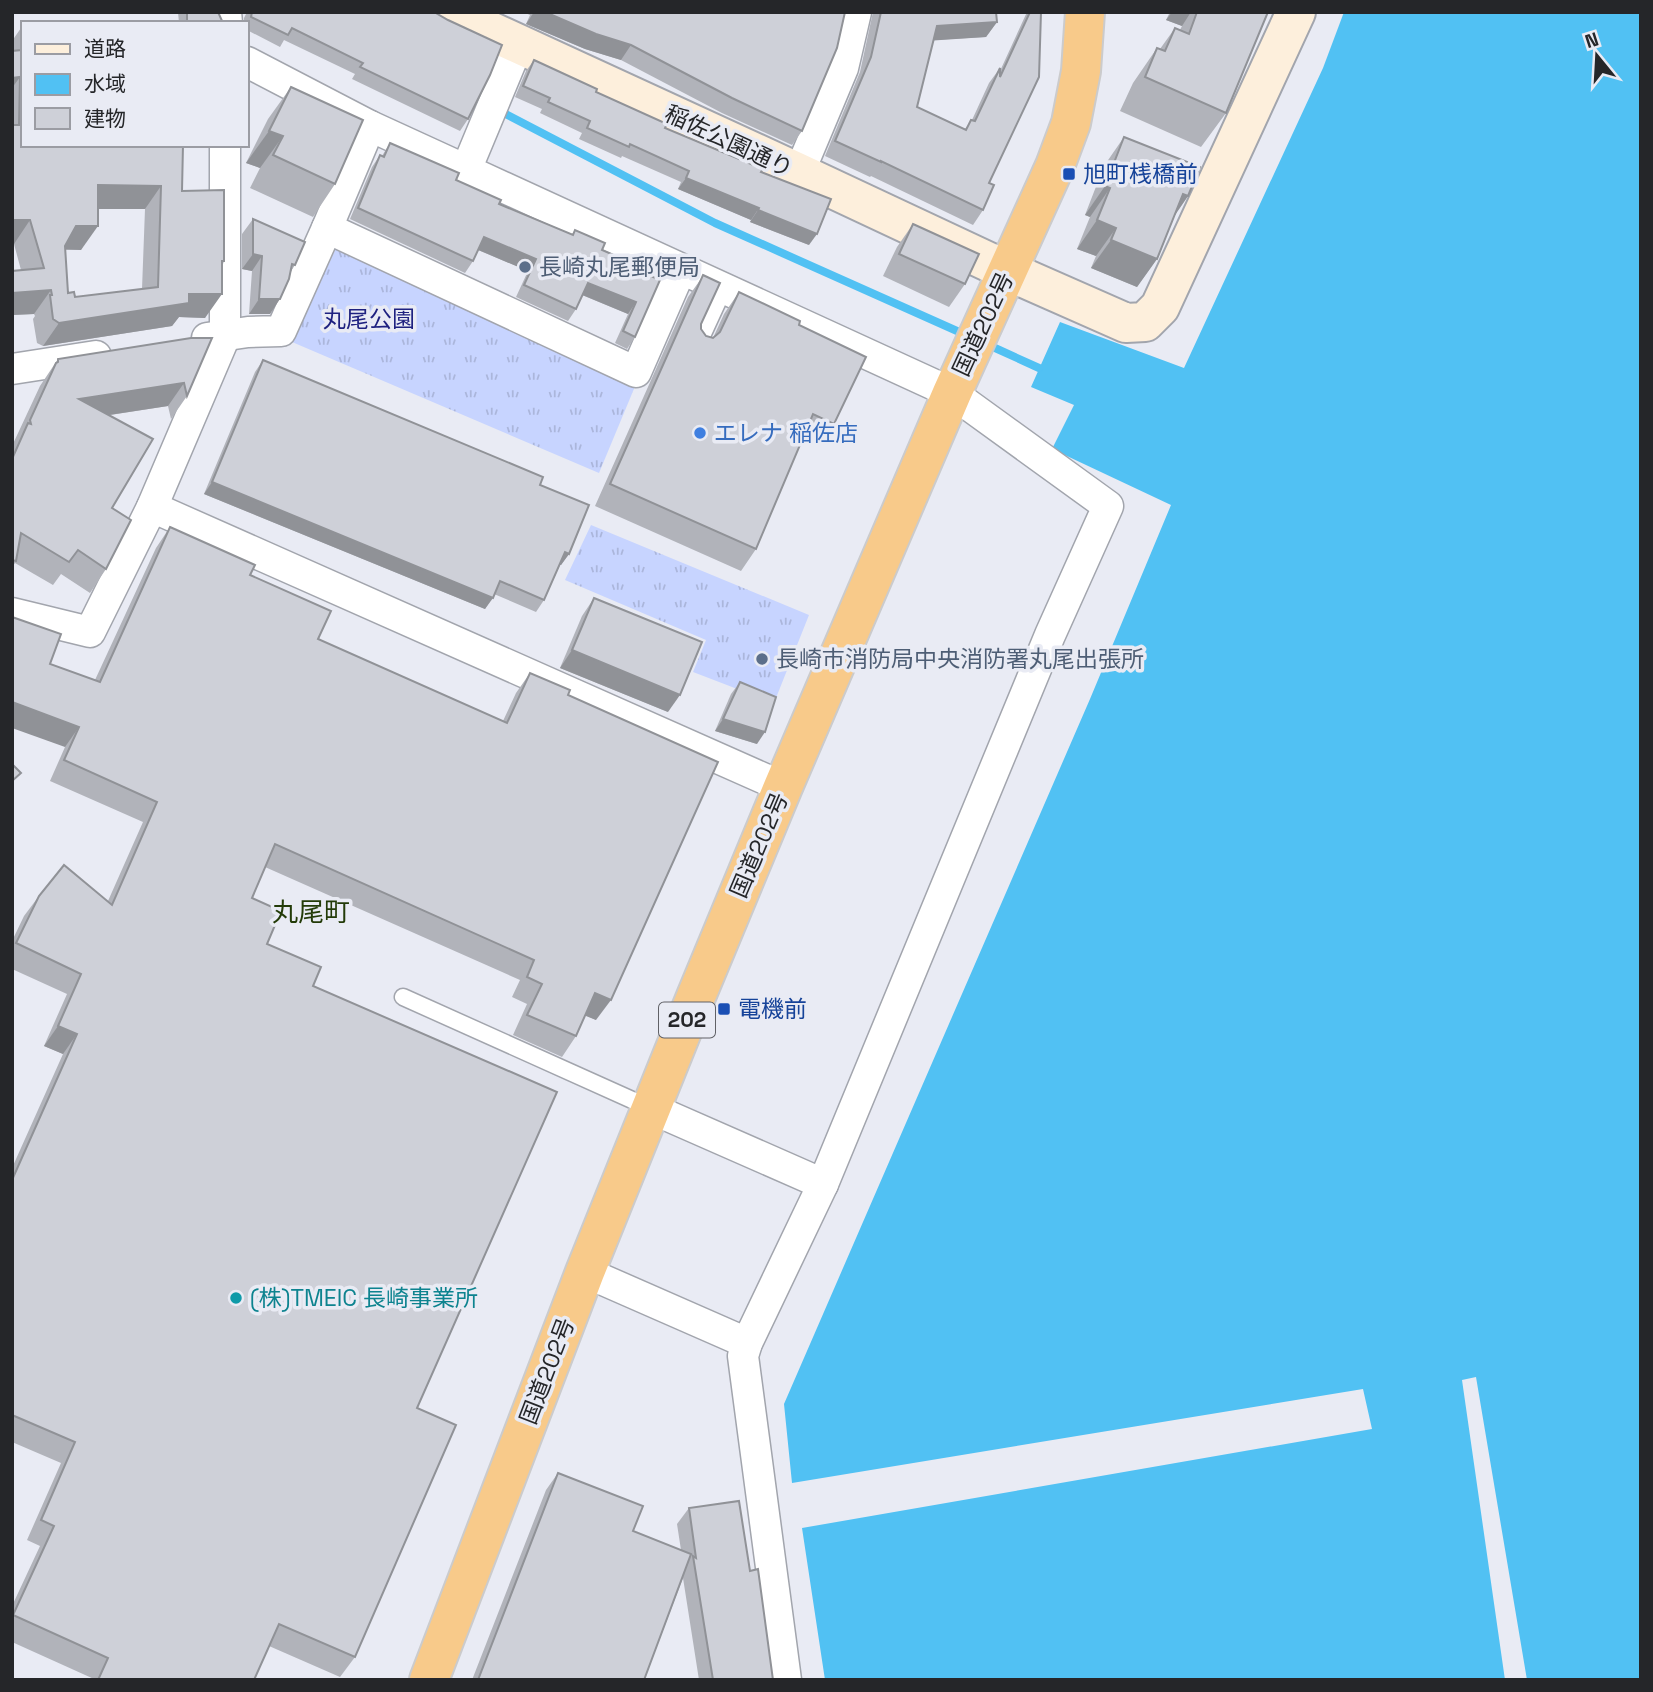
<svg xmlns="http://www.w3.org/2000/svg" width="1653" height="1692" font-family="'Space Grotesk','Noto Sans JP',sans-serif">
	<defs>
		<pattern id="grass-tufts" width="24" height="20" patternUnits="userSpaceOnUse" patternTransform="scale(1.75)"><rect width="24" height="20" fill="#c7d4ff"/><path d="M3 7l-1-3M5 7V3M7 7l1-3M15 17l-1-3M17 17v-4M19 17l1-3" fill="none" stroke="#abb6db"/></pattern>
	</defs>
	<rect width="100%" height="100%" fill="#e9ebf4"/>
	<!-- grass -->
	<g fill="url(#grass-tufts)">
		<polygon points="337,246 636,384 599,473 292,342"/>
		<polygon points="591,525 809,615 774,703 693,672 706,640 565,580"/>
	</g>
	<!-- water -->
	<polygon fill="#51c1f3" points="1344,12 1641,12 1641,1680 1527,1680 1476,1377 1462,1380 1505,1680 825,1680 802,1528 1372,1429 1363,1389 792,1483 784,1404 1090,699 1171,505 1052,449 1074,405 1031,387 1060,322 1184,368 1323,68"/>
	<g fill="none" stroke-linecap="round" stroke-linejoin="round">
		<!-- stream -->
		<g stroke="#51c1f3" stroke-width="8">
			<polyline points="498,110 715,223 966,335"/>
			<polyline points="984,343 1039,368"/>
		</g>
		<!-- lane casing -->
		<g stroke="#a2a5ad" stroke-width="19">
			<g id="lane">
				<polyline points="696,349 724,288"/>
				<polyline points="403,997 650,1108"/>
			</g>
		</g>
		<!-- street casing -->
		<g stroke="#a2a5ad" stroke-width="33">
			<g id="street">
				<polyline points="226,12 227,23"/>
				<polyline points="518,45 466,170 952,393 1108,506 1050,635 823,1184 747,1343 743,1356 786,1680"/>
				<polyline points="247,62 370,126 466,170"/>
				<polyline points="799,173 843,68 856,12"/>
				<polyline points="327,228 636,372 681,269"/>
				<polyline points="207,338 248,332 281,331 327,228 370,126"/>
				<polyline points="12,369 96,356"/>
				<polyline points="152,507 783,787"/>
				<polyline points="12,613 90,632 152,507 225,336 225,145"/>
				<polyline points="650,1108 823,1184"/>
				<polyline points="585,1272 747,1343"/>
			</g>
		</g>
		<!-- secondary casing -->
		<g stroke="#a2a5ad" stroke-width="42">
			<polyline id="secondary" points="449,12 799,173 1008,271 1126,323 1145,322 1160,307 1296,12"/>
		</g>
		<!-- highway casing -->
		<g stroke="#cbcbcc" stroke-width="42">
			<polyline id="highway" points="429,1680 585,1272 695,999 783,787 952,393 1055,166 1071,123 1081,71 1085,12"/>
		</g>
		<!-- lane -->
		<use href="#lane" stroke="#fff" stroke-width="16"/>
		<!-- street -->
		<use href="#street" stroke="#fff" stroke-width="30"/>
		<!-- secondary -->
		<use href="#secondary" stroke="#fdefdc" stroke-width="38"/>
		<!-- highway -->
		<use href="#highway" stroke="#f8ca8a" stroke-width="38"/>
	</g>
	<!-- wall -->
	<g fill="#b1b3ba" fill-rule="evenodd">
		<polygon points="178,12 218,12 223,23 179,23"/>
		<polygon points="247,12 434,12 468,119 460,131 352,79 355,74 284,40 280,47 247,30 247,23 244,23 244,18"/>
		<polygon points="523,12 845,12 802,131 792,145 722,113 621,60 585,49 526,24 530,15"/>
		<polygon points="873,12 996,12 997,22 986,37 933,40 917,107 965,129 972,120 989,83 1000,68 1000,71 1027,12 1041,12 989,183 983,210 973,225 871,176 870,177 825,156 860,72"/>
		<polygon points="1170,12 1268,12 1226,113 1201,147 1120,111 1133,83 1157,48 1160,49 1175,28 1180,30 1182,26 1166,20"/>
		<path d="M 21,28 L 182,191 L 224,261 L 205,318 L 179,317 L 172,326 L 43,346 L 37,343 L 33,319 L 35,316 L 34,314 L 12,315 L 12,271 L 21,270 L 14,244 L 12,244 L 12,41 ZM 98,209 L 145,209 L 142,289 L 75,297 L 68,293 L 65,250 L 81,250 Z"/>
		<polygon points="534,60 665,128 761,172 809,245 750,222 751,220 678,189 681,182 622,156 621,158 579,139 582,133 540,113 542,109 515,97 526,71"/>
		<polygon points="291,87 335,184 313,217 250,188 260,168 246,163 268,119"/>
		<polygon points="1124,137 1188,196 1173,218 1157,259 1137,287 1091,268 1096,256 1077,249 1090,217 1085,215 1104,166"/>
		<polygon points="390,143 499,204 572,234 575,230 602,250 642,272 635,337 627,349 615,343 628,314 582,295 576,309 568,321 516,297 528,271 478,250 473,261 465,273 350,219 372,167 380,155 382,156"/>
		<polygon points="253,219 295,265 291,271 270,314 249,314 252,271 242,269 242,234"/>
		<polygon points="913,224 965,284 949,307 883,276 897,247"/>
		<polygon points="703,276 701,329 706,336 713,338 724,314 739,292 799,325 834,424 819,446 803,438 756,549 741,571 595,506 688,297"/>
		<polygon points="191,338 187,396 171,419 168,406 110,415 112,508 106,569 90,593 61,574 53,585 15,563 12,567 12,446 40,386 58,359"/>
		<polygon points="263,360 540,485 569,554 561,565 560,565 544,600 536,612 494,594 485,609 204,494 255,372"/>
		<polygon points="170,527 250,575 318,639 503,721 516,693 530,673 568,695 596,1020 585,1015 576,1036 562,1057 513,1035 527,1004 512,997 520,980 265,867 252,898 267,944 313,986 417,1408 355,1657 340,1677 269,1646 254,1680 93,1680 94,1679 12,1642 12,1606 40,1546 27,1540 61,1463 12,1442 12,1168 63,1054 44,1046 67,994 12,969 12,941 24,916 39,896 108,901 143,822 50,781 65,747 50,664 95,680 156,548"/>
		<polygon points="594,598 668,712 560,668 582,616"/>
		<polygon points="740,682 757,744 715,731 731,694"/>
		<polygon points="558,1473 633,1531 681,1550 677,1524 689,1508 750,1571 773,1680 699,1680 683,1578 644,1680 472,1680 546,1490"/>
	</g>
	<!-- shaded-wall -->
	<g fill="#909297">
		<polygon points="534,12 545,12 631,45 621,60 585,49 526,24"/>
		<polygon points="1172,12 1191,12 1182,26 1166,20"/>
		<polygon points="997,22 986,37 926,41 937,26"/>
		<polygon points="20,77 12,88 12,78"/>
		<polygon points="269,131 283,136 260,168 246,163"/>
		<polygon points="686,178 759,208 751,220 678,189"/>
		<polygon points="98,185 161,186 145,209 82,209"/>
		<polygon points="1105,186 1110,188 1090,217 1085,215"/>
		<polygon points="1183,194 1188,196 1168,225"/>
		<polygon points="758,210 817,234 809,245 750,222"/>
		<polygon points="12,220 30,220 14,244 12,244"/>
		<polygon points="1097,220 1116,228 1096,256 1077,249"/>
		<polygon points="76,226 98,226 81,250 60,249"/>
		<polygon points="484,237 536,259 528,271 476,249"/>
		<polygon points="1111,240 1157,259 1137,287 1091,268"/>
		<polygon points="253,254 262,256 252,271 242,269"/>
		<polygon points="588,283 636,302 628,314 580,294"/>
		<polygon points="51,290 34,314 12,315 12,293"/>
		<polygon points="189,294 222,294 205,318 179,317 172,326 43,346 59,323"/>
		<polygon points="259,299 280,299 270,314 249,314"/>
		<polygon points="184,383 168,406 63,422 79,399"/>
		<polygon points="212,482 493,598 485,609 204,494"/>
		<polygon points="565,552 569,554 561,565 557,564"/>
		<polygon points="572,650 680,695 668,712 560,668"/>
		<polygon points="12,702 79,727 65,747 12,728"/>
		<polygon points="723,719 765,732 757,744 715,731"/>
		<polygon points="595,993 611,1000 596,1020 581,1014"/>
		<polygon points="58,1026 77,1034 63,1054 44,1046"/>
	</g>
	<!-- building -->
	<g fill="#ced0d8" stroke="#909297" stroke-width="2" fill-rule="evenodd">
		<polygon points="187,12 218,12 223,23 187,23"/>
		<polygon points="252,12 434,12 448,20 502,45 490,75 468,119 360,67 363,63 292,28 288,35 251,17"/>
		<polygon points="545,12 845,12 837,48 802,131 732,98 631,45 596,34"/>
		<polygon points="881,12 996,12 997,22 937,26 917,107 966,130 971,120 975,121 1000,68 1000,77 1030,12 1041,12 1039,77 989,183 994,185 983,210 881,161 881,162 835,141 871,57"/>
		<polygon points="1197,12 1268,12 1226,113 1145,77 1157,48 1165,51 1175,28 1189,34"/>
		<path d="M 21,28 L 23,28 L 23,145 L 183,145 L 182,191 L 224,190 L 224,261 L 222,261 L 222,294 L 189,294 L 189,303 L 59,323 L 53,319 L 50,295 L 52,295 L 51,290 L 12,293 L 12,271 L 44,268 L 30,220 L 12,220 L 12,125 L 19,125 L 20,77 L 12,78 L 12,51 L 21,50 ZM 98,185 L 161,186 L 158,287 L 75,297 L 74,292 L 68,293 L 65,246 L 76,226 L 98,226 Z"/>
		<polygon points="534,60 597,89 596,92 667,124 665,128 763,169 761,172 831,199 817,234 758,210 759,208 686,178 689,171 630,144 629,147 587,128 590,121 548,102 550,98 523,86"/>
		<polygon points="291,87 363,120 335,184 273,155 283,136 269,131"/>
		<polygon points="1124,137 1200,167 1188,196 1183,194 1157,259 1111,240 1116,228 1097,220 1110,188 1105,186"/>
		<polygon points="390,143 459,173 456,180 501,200 499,204 573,235 575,230 605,243 602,250 644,268 642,272 660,280 635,337 623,331 636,302 588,283 576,309 524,285 536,259 484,237 473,261 358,208 380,155 384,157"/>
		<polygon points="253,219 305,242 295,265 292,264 289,279 280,299 259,299 262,256 253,254"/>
		<polygon points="913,224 979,254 965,284 899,254"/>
		<polygon points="703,275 720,283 701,324 701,329 706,336 713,338 720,332 739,292 800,321 799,325 866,357 834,424 813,414 756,549 610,484"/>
		<polygon points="191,338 212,338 187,396 184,383 79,399 153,439 112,508 131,520 106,569 78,550 69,562 21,533 16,561 12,560 12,459 28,423 31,424 30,420 56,363 58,362 58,359"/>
		<polygon points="263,360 543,477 540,485 589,505 569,554 565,552 544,600 500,581 493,598 212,482"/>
		<polygon points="170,527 255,565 250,575 331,611 318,639 507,723 530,673 570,690 568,695 718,762 611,1000 595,993 576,1036 527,1015 542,984 527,977 534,960 275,844 252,898 281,911 267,944 321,967 313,986 557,1092 417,1408 456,1425 355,1657 279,1624 254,1680 98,1680 108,1658 13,1615 54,1526 41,1520 75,1442 12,1415 12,1180 77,1034 58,1026 81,974 16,943 39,896 64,865 112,905 157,802 64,760 79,727 12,702 12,617 61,634 50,664 100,682"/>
		<polygon points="594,598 702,642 680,695 572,650"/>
		<polygon points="740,682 776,697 765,732 723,719"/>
		<polygon points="12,764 21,773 12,781"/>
		<polygon points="558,1473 643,1506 633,1531 691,1554 644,1680 478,1680"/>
		<polygon points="739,1501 750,1571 758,1569 773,1680 713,1680 693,1556 696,1558 689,1508"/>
	</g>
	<!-- markers -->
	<g fill="#1a4fb4" stroke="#e9ebf4" stroke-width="2.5">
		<rect x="1062" y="167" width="14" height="14" rx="3.5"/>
		<rect x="717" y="1002" width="14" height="14" rx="3.5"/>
	</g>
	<g fill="#5c6f8a" stroke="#e9ebf4" stroke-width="2.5">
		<circle cx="525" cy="267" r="7"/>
		<circle cx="762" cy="659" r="7"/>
	</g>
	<circle fill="#3f7fe0" stroke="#e9ebf4" stroke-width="2.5" cx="700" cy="433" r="7"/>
	<circle fill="#0f9aa8" stroke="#e9ebf4" stroke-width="2.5" cx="236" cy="1298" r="7"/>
	<g text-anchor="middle" stroke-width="7" stroke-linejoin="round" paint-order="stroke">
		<!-- shield labels -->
		<rect fill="#e9ebf4" stroke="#606166" stroke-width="2" x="659" y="1002.5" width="56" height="35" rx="5"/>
		<g font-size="21" font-weight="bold" fill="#252629">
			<text x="687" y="1027">202</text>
		</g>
		<!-- street labels -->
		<g font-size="23" fill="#252629" stroke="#e9ebf4">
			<text transform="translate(729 141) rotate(25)" y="8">稲佐公園通り</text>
			<text transform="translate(983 324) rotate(-65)" y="8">国道202号</text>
			<text transform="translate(759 845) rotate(-67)" y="8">国道202号</text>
			<text transform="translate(547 1371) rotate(-69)" y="8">国道202号</text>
		</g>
		<!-- transit labels -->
		<g font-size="23" fill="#164399" stroke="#e9ebf4" text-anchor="start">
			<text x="1083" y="182">旭町桟橋前</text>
			<text x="738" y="1017">電機前</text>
		</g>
		<!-- service labels -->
		<g font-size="23" fill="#4e5e75" stroke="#e9ebf4" text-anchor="start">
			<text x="539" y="275">長崎丸尾郵便局</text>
			<text x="776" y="667">長崎市消防局中央消防署丸尾出張所</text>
		</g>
		<!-- park labels -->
		<g font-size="23" fill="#1f2280" stroke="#e9ebf4">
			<text x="369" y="327">丸尾公園</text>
		</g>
		<!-- shop labels -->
		<g font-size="23" fill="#366cbe" stroke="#e9ebf4" text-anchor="start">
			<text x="714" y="441">エレナ 稲佐店</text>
		</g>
		<!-- culture labels -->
		<g font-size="23" fill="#0d838f" stroke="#e9ebf4" text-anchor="start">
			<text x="250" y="1306">(株)TMEIC 長崎事業所</text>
		</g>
		<!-- quarter labels -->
		<g font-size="26" fill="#233b08" stroke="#e9ebf4">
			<text x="311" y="921">丸尾町</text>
		</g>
	</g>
	<!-- border -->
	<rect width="1653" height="1692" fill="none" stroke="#252629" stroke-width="28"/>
	<!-- legend -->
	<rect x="21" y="21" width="228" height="126" fill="#e9ebf4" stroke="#9b9ca3" stroke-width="2"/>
	<rect x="35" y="44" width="35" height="10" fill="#fdefdc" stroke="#9b9ca3" stroke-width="2"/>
	<text x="84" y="56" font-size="21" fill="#252629">道路</text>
	<rect x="35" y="74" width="35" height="21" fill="#51c1f3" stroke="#9b9ca3" stroke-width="2"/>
	<text x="84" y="91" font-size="21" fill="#252629">水域</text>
	<rect x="35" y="108" width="35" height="21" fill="#ced0d8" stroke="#9b9ca3" stroke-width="2"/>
	<text x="84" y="126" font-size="21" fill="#252629">建物</text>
	<!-- north arrow -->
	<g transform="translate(1597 56) rotate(342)" stroke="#e9ebf4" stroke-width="5" paint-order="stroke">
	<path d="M0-5L12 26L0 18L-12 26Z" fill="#252629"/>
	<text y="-10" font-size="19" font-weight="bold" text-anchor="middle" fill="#252629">N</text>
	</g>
</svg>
